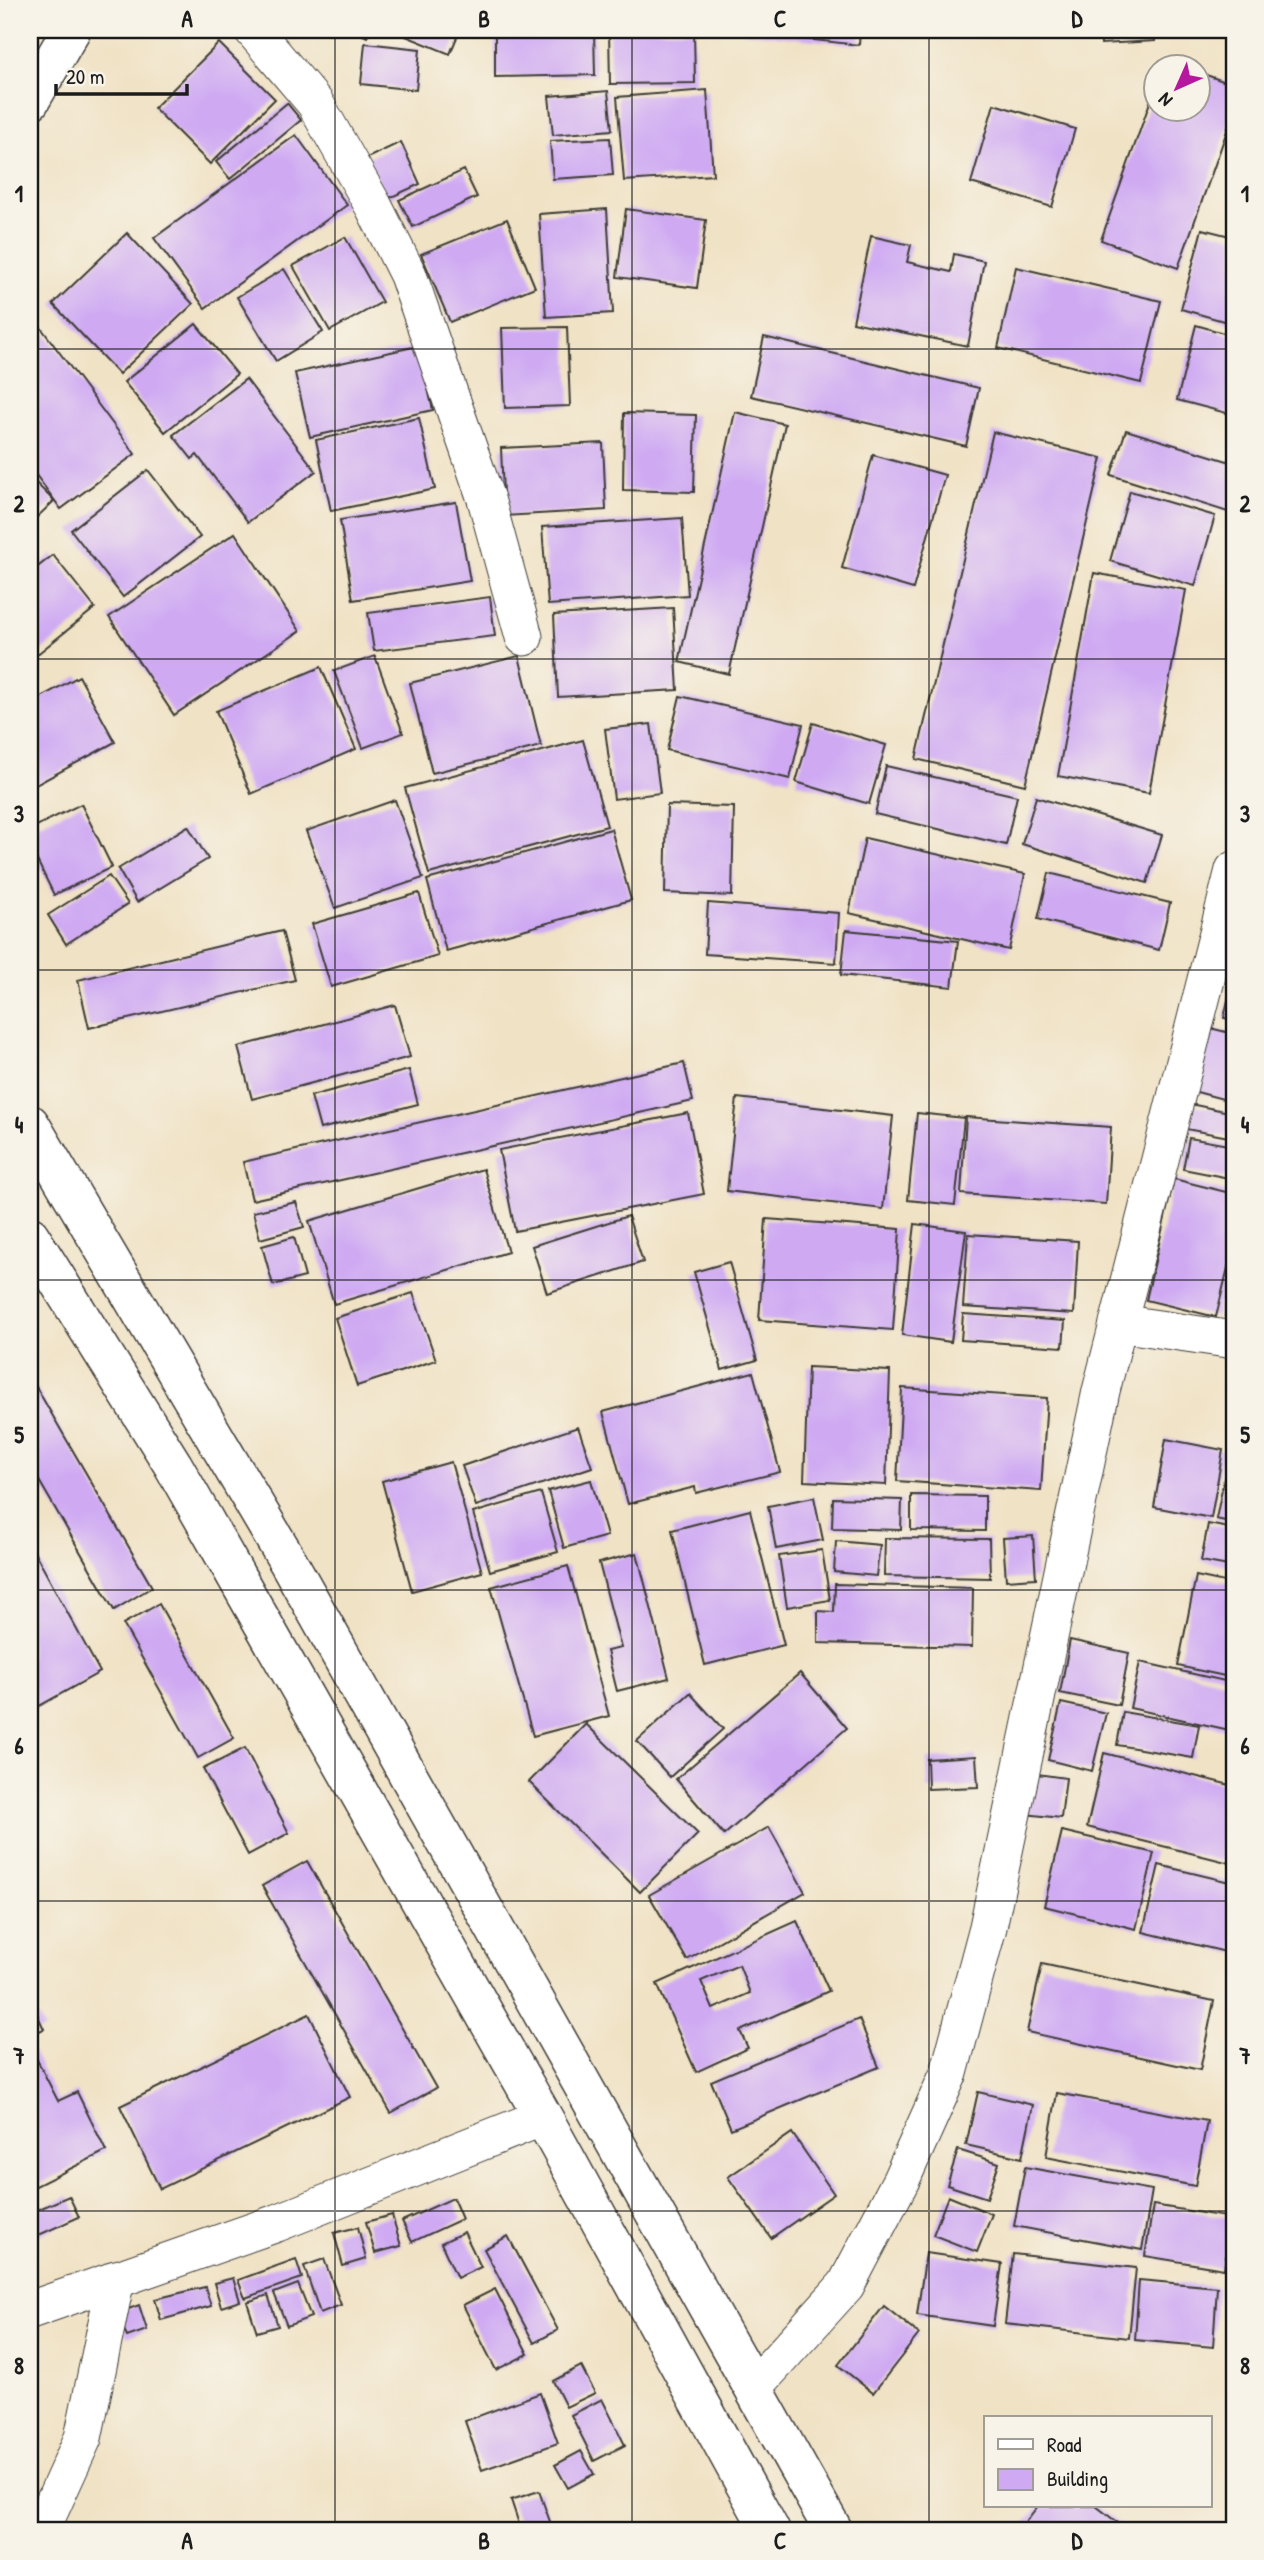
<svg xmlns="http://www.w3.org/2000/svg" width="1264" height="2560" font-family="'Patrick Hand',sans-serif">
	<rect width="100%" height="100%" fill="#f7f3e8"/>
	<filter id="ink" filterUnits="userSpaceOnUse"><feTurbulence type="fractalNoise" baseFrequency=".0143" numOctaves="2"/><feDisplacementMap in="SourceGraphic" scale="14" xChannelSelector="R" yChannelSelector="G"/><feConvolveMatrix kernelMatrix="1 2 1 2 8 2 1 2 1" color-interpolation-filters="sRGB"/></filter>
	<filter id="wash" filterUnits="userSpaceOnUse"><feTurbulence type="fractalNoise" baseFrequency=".00686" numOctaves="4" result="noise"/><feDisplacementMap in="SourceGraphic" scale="28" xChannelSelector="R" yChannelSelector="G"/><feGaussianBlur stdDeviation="1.57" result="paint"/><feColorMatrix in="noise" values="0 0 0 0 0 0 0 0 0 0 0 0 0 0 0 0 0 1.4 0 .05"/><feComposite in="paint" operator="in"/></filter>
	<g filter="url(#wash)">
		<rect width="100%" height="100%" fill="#f0e2c5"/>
		<g id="blocks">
			<!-- building -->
			<g fill="#cfaaf3" fill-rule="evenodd">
				<polygon points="353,30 371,30 367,37"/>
				<polygon points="391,30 460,30 450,54"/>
				<polygon points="495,30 594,30 595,75 495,77"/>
				<polygon points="609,30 694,30 695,83 610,84"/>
				<polygon points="741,30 860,30 859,45 741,32"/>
				<polygon points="1100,30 1154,30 1155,41 1101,44"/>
				<polygon points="219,43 275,99 210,164 154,108"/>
				<polygon points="365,43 420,49 416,90 361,84"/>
				<polygon points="1165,60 1183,66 1163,66"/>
				<polygon points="1198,72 1234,85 1234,111 1178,268 1101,240 1155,88 1156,108 1198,108"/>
				<polygon points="707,90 713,175 624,181 617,97"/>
				<polygon points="608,91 612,130 553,135 549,96"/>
				<polygon points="287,103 301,120 230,179 216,162"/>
				<polygon points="994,104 1075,129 1052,207 971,183"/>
				<polygon points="296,135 347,205 205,308 154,238"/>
				<polygon points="610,138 613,175 553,179 550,141"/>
				<polygon points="401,142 420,184 387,199 367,158"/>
				<polygon points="464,170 477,197 413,227 399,200"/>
				<polygon points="607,209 613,313 546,317 539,214"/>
				<polygon points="626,209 706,220 697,288 617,277"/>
				<polygon points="507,219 535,287 450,322 421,254"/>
				<polygon points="1202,229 1234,237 1234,324 1181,309"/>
				<polygon points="127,233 193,304 119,374 53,304"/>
				<polygon points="871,236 911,245 907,262 951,272 954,254 984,261 968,346 853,322"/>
				<polygon points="345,237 382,302 330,331 293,266"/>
				<polygon points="1016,267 1161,301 1141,383 998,348"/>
				<polygon points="284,269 323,332 276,361 237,297"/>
				<polygon points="196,324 237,374 165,432 124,382"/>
				<polygon points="39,325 135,454 61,509 30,467 30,331"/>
				<polygon points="1196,325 1234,336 1234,415 1177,400"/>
				<polygon points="567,327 570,406 505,408 502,328"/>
				<polygon points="764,337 979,388 966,446 751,396"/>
				<polygon points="418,346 433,410 310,437 295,373"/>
				<polygon points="246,379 316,471 248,522 197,455 192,459 173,435"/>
				<polygon points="735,412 785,424 729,674 679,662"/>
				<polygon points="624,413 696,415 694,492 623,490"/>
				<polygon points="419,418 435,489 331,511 316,440"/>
				<polygon points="1126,430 1234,463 1234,514 1111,475"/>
				<polygon points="993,432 1102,458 1025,785 916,759"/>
				<polygon points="603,443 606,510 504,516 501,448"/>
				<polygon points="873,455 945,475 913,589 842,568"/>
				<polygon points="148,470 200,537 123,597 71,530"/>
				<polygon points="30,477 54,501 34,520 30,517"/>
				<polygon points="1130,491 1215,516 1195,586 1110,561"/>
				<polygon points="456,502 470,581 353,600 340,520"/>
				<polygon points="682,518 688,595 548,605 542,527"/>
				<polygon points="235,533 300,631 174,715 109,617"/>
				<polygon points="53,555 95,608 30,660 30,573"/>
				<polygon points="1094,573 1186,590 1149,793 1058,776"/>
				<polygon points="490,597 495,636 374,651 368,613"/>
				<polygon points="673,608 678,690 558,697 554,615"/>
				<polygon points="375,656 403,733 363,748 334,671"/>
				<polygon points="519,656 541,746 432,773 410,683"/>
				<polygon points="321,667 356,749 251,794 216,711"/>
				<polygon points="79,676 115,742 30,788 30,703"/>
				<polygon points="680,696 803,724 790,779 667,750"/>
				<polygon points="813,723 886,745 869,804 796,782"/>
				<polygon points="651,724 660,793 614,799 605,729"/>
				<polygon points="583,740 607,826 429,874 405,788"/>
				<polygon points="886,766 1017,796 1006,845 875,814"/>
				<polygon points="1036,797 1162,835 1147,883 1022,844"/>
				<polygon points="395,800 423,878 335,908 306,831"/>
				<polygon points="81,804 112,867 54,895 30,846 30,829"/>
				<polygon points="667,805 734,807 732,896 665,893"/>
				<polygon points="188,826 208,859 137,902 118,869"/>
				<polygon points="611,829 631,900 446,951 427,880"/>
				<polygon points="865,838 1025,874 1009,950 849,913"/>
				<polygon points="1049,873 1170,903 1159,950 1038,919"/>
				<polygon points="109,876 128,904 66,944 48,915"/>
				<polygon points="419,893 438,956 331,987 312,924"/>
				<polygon points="708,903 839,913 836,963 705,954"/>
				<polygon points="846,930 958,941 952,987 841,975"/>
				<polygon points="282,931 295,980 89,1028 78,980"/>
				<polygon points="1233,978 1234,978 1234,1020 1224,1018"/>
				<polygon points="395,1005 410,1057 252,1099 238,1047"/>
				<polygon points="1210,1028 1234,1034 1234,1102 1193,1091"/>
				<polygon points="684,1063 693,1101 252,1200 243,1162"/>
				<polygon points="409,1070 418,1104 320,1129 311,1096"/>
				<polygon points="737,1098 893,1116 883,1209 727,1191"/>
				<polygon points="1190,1104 1234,1113 1234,1138 1186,1129"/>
				<polygon points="688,1113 704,1194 515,1231 499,1150"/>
				<polygon points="917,1113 964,1118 955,1205 908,1200"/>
				<polygon points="966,1117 1111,1127 1106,1204 961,1194"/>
				<polygon points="1189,1138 1234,1146 1234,1179 1183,1169"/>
				<polygon points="483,1169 508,1252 334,1304 309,1221"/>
				<polygon points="1174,1179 1234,1194 1234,1243 1216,1317 1146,1300"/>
				<polygon points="296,1202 304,1227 260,1239 253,1212"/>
				<polygon points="628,1216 643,1262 547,1293 532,1246"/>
				<polygon points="766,1219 900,1229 893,1330 759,1320"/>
				<polygon points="915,1224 966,1231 951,1342 902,1335"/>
				<polygon points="968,1234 1078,1241 1074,1314 963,1307"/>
				<polygon points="294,1237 305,1277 273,1285 262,1246"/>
				<polygon points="729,1262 757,1360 722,1370 694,1272"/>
				<polygon points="1233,1262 1234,1262 1234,1317 1225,1316"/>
				<polygon points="413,1293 436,1360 357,1386 335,1318"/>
				<polygon points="963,1314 1065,1321 1063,1347 961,1340"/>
				<polygon points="808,1367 890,1371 886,1485 804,1481"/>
				<polygon points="753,1372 780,1472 696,1493 695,1487 628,1504 603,1412"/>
				<polygon points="36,1387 152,1587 114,1610 30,1465 30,1391"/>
				<polygon points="902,1388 1047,1398 1041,1491 897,1481"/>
				<polygon points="578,1427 592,1467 476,1506 462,1466"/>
				<polygon points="1166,1439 1223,1450 1211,1518 1154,1507"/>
				<polygon points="451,1462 482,1572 412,1591 382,1481"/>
				<polygon points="1224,1479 1234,1481 1234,1523 1216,1519"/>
				<polygon points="591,1480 607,1536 564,1548 548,1491"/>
				<polygon points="541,1493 558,1552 490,1571 473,1513"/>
				<polygon points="911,1495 985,1496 985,1531 911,1530"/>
				<polygon points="814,1497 823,1540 776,1549 768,1506"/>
				<polygon points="833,1498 902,1500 901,1530 832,1528"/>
				<polygon points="750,1510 784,1645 705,1665 672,1530"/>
				<polygon points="1208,1524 1234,1529 1234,1567 1201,1561"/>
				<polygon points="1033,1536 1036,1578 1006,1580 1003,1538"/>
				<polygon points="885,1538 989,1539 990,1578 884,1576"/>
				<polygon points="836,1541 880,1545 876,1576 834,1572"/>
				<polygon points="30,1544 100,1672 30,1711"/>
				<polygon points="822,1550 830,1600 787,1607 779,1556"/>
				<polygon points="637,1553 669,1678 617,1691 607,1651 621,1648 599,1563"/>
				<polygon points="568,1566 609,1716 533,1736 491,1587"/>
				<polygon points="1196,1576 1234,1584 1234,1678 1178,1666"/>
				<polygon points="835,1584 973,1588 972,1647 818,1643 818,1611 834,1612"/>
				<polygon points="159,1604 234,1738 198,1758 123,1624"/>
				<polygon points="1070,1640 1129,1653 1119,1705 1060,1693"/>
				<polygon points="1140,1662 1234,1683 1234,1731 1130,1708"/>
				<polygon points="800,1673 847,1728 724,1835 676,1779"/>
				<polygon points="690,1693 723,1729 670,1777 637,1741"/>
				<polygon points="1061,1703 1106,1713 1092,1771 1048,1760"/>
				<polygon points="1123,1712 1199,1725 1193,1758 1117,1745"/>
				<polygon points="586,1724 698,1834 640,1892 529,1782"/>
				<polygon points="245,1748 289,1833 248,1855 203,1769"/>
				<polygon points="1104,1753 1234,1786 1234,1864 1087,1827"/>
				<polygon points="976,1756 978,1787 928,1789 927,1759"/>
				<polygon points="1030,1773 1066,1778 1061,1818 1025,1814"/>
				<polygon points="769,1827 805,1892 687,1960 649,1895"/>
				<polygon points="1062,1831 1154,1853 1136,1929 1044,1906"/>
				<polygon points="307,1861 436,2088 391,2113 262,1886"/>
				<polygon points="1159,1865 1234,1883 1234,1954 1143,1932"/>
				<path d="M 797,1921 L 829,1991 L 740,2031 L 748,2048 L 696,2072 L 657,1984 ZM 739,1965 L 750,1993 L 713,2009 L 701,1981 Z"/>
				<polygon points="1042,1964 1214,2001 1200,2070 1027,2032"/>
				<polygon points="30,1999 44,2029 30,2035"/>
				<polygon points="309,2014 350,2097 160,2189 120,2106"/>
				<polygon points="859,2019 879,2067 731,2129 711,2081"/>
				<polygon points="30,2046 58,2101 77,2092 106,2151 30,2189"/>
				<polygon points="978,2092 1033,2105 1022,2158 966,2145"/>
				<polygon points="1057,2093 1207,2121 1195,2186 1046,2157"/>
				<polygon points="792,2133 834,2194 771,2238 728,2177"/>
				<polygon points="958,2150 999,2163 987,2198 947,2185"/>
				<polygon points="1025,2167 1152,2190 1142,2250 1014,2226"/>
				<polygon points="69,2196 79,2217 30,2239 30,2213"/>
				<polygon points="948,2196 992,2214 977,2252 933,2235"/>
				<polygon points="453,2198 462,2219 412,2242 402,2221"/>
				<polygon points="1153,2205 1232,2218 1224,2269 1145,2256"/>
				<polygon points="392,2215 401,2246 375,2253 366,2222"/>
				<polygon points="358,2227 366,2259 343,2266 334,2233"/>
				<polygon points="464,2232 481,2267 457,2278 441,2243"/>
				<polygon points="508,2236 558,2330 534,2343 484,2249"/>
				<polygon points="926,2253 1002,2264 993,2326 917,2315"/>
				<polygon points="1013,2254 1136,2268 1129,2338 1005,2324"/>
				<polygon points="296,2259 302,2278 245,2298 238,2280"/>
				<polygon points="324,2259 341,2305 320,2313 304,2266"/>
				<polygon points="233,2278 240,2301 221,2307 214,2283"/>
				<polygon points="1139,2280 1217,2287 1213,2347 1135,2340"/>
				<polygon points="298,2284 311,2317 287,2326 274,2293"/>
				<polygon points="205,2287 211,2306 161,2320 155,2299"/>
				<polygon points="495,2289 528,2354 496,2370 463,2305"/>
				<polygon points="268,2295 278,2326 257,2332 247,2302"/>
				<polygon points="139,2305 147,2330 127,2337 118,2313"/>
				<polygon points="884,2306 919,2334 873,2393 838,2365"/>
				<polygon points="581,2366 595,2393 566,2407 553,2381"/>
				<polygon points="540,2393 558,2443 482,2470 465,2421"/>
				<polygon points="602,2399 625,2445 594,2461 571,2415"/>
				<polygon points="581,2451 594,2474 568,2488 555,2465"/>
				<polygon points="539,2491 553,2530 521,2530 511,2500"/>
				<polygon points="1038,2506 1096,2506 1127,2530 1019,2530"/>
			</g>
		</g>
	</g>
	<g filter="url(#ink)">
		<use href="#blocks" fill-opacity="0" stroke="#3c3a35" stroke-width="2"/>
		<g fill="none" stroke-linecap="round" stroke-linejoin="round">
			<!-- street casing -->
			<g stroke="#3c3a35" stroke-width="39">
				<g id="street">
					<polyline points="253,30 315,103 374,207 408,275 486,499 524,637"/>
					<polyline points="1118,1323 1234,1340"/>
					<polyline points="30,2310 277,2223 543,2117"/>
					<polyline points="753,2388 846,2285 901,2180 949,2073 988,1927 1101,1391 1234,870"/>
					<polyline points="41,2530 83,2438 116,2279"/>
				</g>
			</g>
			<!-- secondary casing -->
			<g stroke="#3c3a35" stroke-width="41">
				<polyline id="secondary" points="30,101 71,30"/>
			</g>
			<!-- primary casing -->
			<g stroke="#3c3a35" stroke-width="41">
				<g id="primary">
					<polyline points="30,1124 289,1563 833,2530"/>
					<polyline points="30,1236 173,1465 543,2117 770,2530"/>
				</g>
			</g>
			<!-- street -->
			<use href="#street" stroke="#fff" stroke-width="37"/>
			<!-- secondary -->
			<use href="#secondary" stroke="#fff" stroke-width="38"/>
			<!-- primary -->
			<use href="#primary" stroke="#fff" stroke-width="38"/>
		</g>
	</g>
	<!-- grid -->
	<path fill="none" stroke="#1c1c1c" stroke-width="2" stroke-opacity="0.55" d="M 335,30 L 335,2530M 632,30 L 632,2530M 929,30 L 929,2530M 30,349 L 1234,349M 30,659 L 1234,659M 30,970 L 1234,970M 30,1280 L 1234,1280M 30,1590 L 1234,1590M 30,1901 L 1234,1901M 30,2211 L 1234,2211"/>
	<!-- margin -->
	<rect width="1264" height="2560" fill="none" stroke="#f7f3e8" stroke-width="77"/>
	<!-- legend -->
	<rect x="984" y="2416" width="228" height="91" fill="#f7f3e8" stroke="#9f9d96" stroke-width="2"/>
	<rect x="998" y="2439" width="35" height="10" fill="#ffffff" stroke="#9f9d96" stroke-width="2"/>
	<text x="1047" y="2452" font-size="21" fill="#1c1c1c">Road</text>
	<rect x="998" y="2469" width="35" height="21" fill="#cfaaf3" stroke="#9f9d96" stroke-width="2"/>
	<text x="1047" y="2486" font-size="21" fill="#1c1c1c">Building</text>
	<!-- north arrow -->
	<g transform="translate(1177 88) rotate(225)"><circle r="33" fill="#f7f3e8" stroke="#9f9d96" stroke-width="2"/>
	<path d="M0-5L12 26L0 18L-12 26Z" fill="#b5179e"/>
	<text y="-10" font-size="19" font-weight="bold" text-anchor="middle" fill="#1c1c1c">N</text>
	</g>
	<!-- scale -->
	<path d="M56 84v10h131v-10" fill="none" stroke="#1c1c1c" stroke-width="3.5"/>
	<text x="66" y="84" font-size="21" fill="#1c1c1c" stroke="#f7f3e8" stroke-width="5" paint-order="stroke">20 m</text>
	<rect x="38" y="38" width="1188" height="2484" fill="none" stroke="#1c1c1c" stroke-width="2.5"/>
	<g font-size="23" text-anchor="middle" font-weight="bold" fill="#1c1c1c">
		<text x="187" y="27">A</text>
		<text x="484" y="27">B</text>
		<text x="780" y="27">C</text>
		<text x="1077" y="27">D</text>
		<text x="19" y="202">1</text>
		<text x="1245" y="202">1</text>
		<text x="19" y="512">2</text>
		<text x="1245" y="512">2</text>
		<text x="19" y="822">3</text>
		<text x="1245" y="822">3</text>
		<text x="19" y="1133">4</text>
		<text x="1245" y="1133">4</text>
		<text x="19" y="1443">5</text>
		<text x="1245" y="1443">5</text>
		<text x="19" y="1754">6</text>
		<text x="1245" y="1754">6</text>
		<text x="19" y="2064">7</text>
		<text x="1245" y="2064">7</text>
		<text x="19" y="2374">8</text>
		<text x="1245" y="2374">8</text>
		<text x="187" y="2549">A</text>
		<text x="484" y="2549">B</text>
		<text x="780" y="2549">C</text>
		<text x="1077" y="2549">D</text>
	</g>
</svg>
